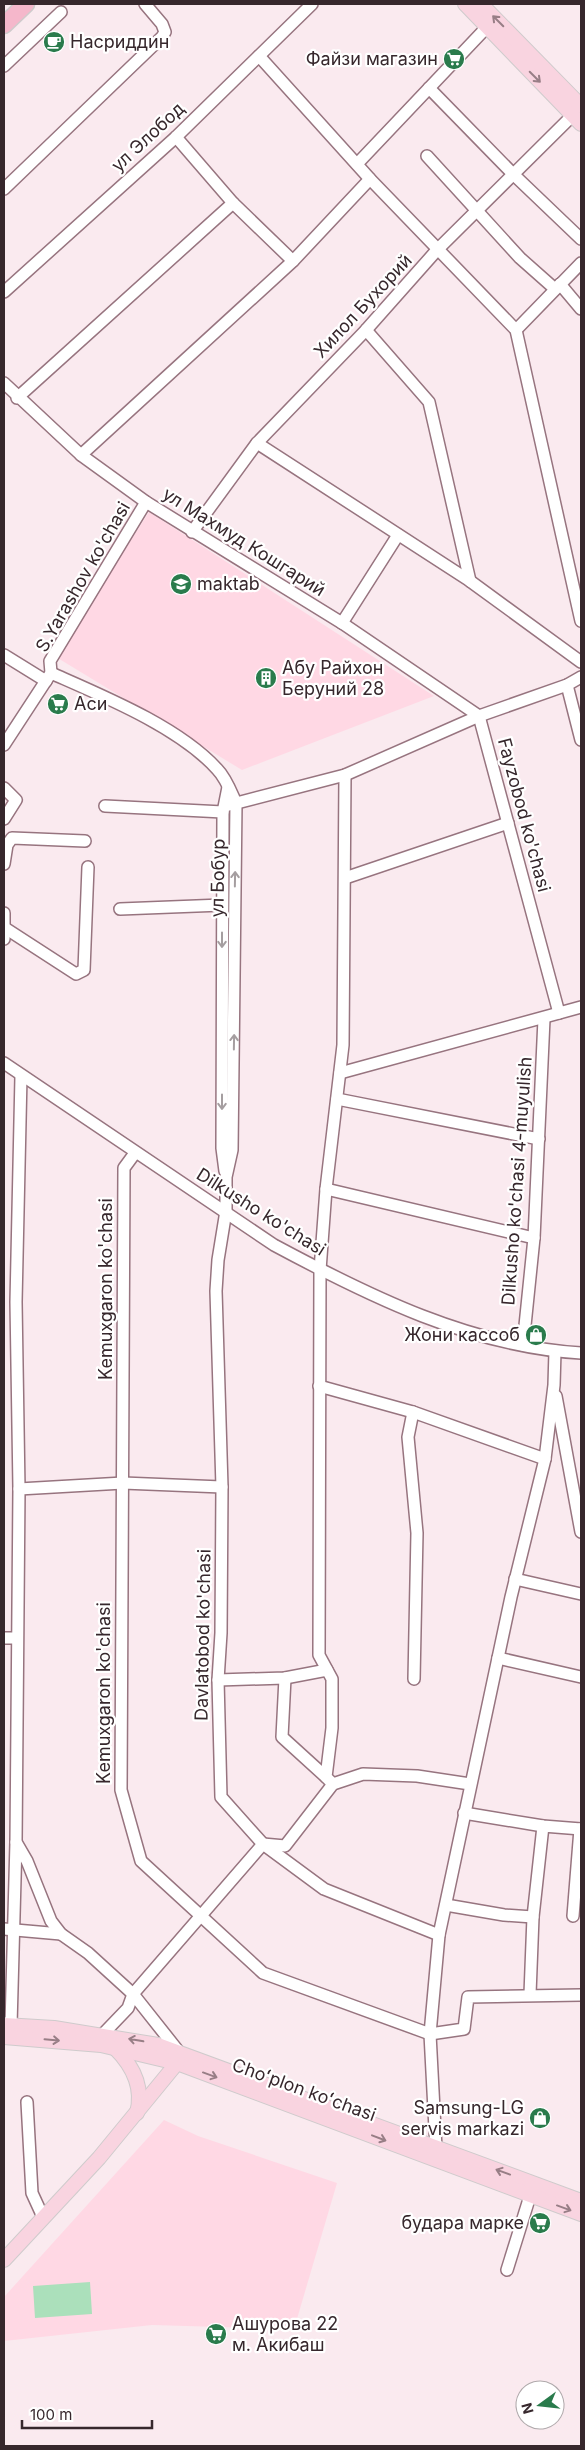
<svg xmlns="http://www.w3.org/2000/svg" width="585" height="2450" font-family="Inter,sans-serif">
	<rect width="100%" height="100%" fill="#faeaef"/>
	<!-- built -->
	<g fill="#ffd8e4">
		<polygon points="149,512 434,696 242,770 56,657"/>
		<polygon points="164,2120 198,2136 337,2183 294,2329 152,2325 4,2341 4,2297"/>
	</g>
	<!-- green -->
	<polygon fill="#abe0bb" points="90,2282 92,2314 35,2318 33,2286"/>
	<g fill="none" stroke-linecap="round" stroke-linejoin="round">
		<!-- minor casing -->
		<g stroke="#97747f" stroke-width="14">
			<g id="minor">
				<polyline points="259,56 370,179 516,330 581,621"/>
				<polyline points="4,66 61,12"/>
				<polyline points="429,88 513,174 581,239"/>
				<polyline points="176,137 233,203 293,261"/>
				<polyline points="427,156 520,258 555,289"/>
				<polyline points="357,164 487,27"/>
				<polyline points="4,189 162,37 165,32 162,24 145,4"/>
				<polyline points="560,284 581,309"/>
				<polyline points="4,292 176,137 312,4"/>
				<polyline points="366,330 429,402 470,581"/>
				<polyline points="516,330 581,263"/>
				<polyline points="4,383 81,455 146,502 342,623 479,716"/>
				<polyline points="17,398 233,203"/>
				<polyline points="257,443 470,581 581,662"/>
				<polyline points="81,455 293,261 370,179"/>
				<polyline points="192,532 257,443 366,330 437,250 573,115"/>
				<polyline points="342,623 398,535"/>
				<polyline points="4,655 46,681"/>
				<path d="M 51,673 C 103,696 179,727 217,769 C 226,778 231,792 236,803 L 232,1150 L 226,1177 L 226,1211 L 218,1260 L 216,1291 L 222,1487 L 221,1633 L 218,1680 L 221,1797 L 263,1844 L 324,1889 L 439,1935"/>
				<polyline points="567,685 581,740"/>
				<polyline points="479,716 559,1013"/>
				<polyline points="4,745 51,673 50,661 146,502"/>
				<polyline points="4,788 16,800 4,819"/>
				<polyline points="229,805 345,775 479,716 567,685 581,677"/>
				<polyline points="105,806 223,812"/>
				<polyline points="4,864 7,845 12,838 85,841"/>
				<polyline points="345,878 508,823"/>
				<polyline points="120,909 222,905"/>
				<polyline points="4,913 4,939"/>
				<polyline points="5,928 76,974 84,970 88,867"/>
				<path d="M 4,1063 L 274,1245 C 369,1296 472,1347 581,1353"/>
				<polyline points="340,1073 581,1007"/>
				<polyline points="21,1076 16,1302 19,1489 16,1842 27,1861 51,1921 61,1934 88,1953 133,1994 179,2052"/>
				<polyline points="337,1099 539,1139"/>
				<polyline points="135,1153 124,1168 121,1790 141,1861 263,1973 430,2034 464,2029 468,1997 581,1995"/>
				<polyline points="225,1171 222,1148 223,812 228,787"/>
				<polyline points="326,1189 534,1238"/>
				<polyline points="523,1345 534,1238 544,1019"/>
				<polyline points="319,1386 413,1412 545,1459"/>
				<polyline points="556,1396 581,1532"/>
				<polyline points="413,1412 408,1437 417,1533 414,1679"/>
				<polyline points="19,1489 123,1483 222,1487"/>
				<polyline points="515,1579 581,1594"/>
				<polyline points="4,1638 17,1638"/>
				<polyline points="498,1658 581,1677"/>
				<polyline points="285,1678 282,1737 326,1777"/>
				<polyline points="218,1680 285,1678 327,1670"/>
				<polyline points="333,1784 326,1777 332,1728 332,1679 319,1655 320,1270 326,1189 343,1045 345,775"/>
				<polyline points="464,1813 543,1826 581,1829"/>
				<polyline points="446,1905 504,1915 533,1917"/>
				<polyline points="573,1916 580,1829"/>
				<polyline points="4,1929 61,1934"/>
				<polyline points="530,1994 533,1917 543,1826"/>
				<polyline points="11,2025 16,1842"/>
				<polyline points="103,2034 128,2008 133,1994 263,1844 285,1846 333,1784 363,1774 417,1776 470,1784"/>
				<polyline points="27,2102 32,2193 43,2217"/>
				<polyline points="436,2148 430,2034 439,1935 511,1597 545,1459 554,1385 555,1351"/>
				<polyline points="507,2270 530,2196"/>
			</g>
		</g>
		<!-- major casing -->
		<g stroke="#cfcbcc" stroke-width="16">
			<g id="major">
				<polyline points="465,4 581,124"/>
				<polyline points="481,4 581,106"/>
				<polyline points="4,2025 54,2028 158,2045 581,2201"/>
				<polyline points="4,2037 101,2045 177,2063 581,2214"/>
				<path d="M 115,2048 C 133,2066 144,2087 137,2113"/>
				<polyline points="4,2260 99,2158 177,2063 178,2055"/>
			</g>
		</g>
		<!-- highway casing -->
		<g stroke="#cfcbcc" stroke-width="19">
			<polyline id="highway" points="4,25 26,4"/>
		</g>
		<!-- minor -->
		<use href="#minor" stroke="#fff" stroke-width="11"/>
		<!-- major -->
		<use href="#major" stroke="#f9d4e0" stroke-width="14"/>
		<!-- highway -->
		<use href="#highway" stroke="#f5b7cb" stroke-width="16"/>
	</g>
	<!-- one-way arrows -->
	<defs><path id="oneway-shaft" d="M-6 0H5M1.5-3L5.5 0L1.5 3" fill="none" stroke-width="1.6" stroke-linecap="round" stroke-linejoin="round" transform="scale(1.25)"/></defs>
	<g stroke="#987e86">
		<use href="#oneway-shaft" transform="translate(498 21) rotate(-135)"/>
		<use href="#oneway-shaft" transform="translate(535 77) rotate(45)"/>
		<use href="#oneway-shaft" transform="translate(52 2040) rotate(5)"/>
		<use href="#oneway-shaft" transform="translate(136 2040) rotate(-170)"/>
		<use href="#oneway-shaft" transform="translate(210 2075) rotate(20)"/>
		<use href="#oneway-shaft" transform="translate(379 2138) rotate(21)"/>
		<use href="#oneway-shaft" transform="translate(503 2172) rotate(-160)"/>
		<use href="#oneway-shaft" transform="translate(564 2208) rotate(20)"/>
	</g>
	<g stroke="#a59ea0">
		<use href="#oneway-shaft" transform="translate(235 879) rotate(-89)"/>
		<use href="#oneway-shaft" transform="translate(222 940) rotate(90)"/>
		<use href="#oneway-shaft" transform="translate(234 1042) rotate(-89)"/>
		<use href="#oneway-shaft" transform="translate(222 1102) rotate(90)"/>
	</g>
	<!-- icons -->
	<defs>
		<g id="cafe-disc" transform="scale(1.125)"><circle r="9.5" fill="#2a7b4c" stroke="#fff"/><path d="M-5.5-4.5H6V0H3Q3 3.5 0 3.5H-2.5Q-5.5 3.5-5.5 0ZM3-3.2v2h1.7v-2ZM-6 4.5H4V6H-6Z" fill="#fff"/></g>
		<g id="supermarket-disc" transform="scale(1.125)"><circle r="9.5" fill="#2a7b4c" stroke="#fff"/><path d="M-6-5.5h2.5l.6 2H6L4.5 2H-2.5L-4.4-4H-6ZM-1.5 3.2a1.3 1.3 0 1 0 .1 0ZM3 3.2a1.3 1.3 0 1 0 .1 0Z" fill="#fff"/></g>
		<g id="school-disc" transform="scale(1.125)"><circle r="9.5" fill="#2a7b4c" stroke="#fff"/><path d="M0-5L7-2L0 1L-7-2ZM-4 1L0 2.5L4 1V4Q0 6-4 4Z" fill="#fff"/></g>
		<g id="building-disc" transform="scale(1.125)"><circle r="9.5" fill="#2a7b4c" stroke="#fff"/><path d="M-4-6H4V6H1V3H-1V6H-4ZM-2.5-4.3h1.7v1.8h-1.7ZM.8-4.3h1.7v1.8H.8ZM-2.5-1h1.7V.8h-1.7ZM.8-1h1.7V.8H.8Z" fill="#fff"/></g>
		<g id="shop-disc" transform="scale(1.125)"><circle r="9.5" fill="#2a7b4c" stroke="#fff"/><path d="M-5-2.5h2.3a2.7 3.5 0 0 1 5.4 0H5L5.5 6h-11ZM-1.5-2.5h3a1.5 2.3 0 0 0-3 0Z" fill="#fff"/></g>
	</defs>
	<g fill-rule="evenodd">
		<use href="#cafe-disc" x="54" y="42"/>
		<use href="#supermarket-disc" x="454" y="59"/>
		<use href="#school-disc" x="181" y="584"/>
		<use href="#building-disc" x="266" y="678"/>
		<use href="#supermarket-disc" x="58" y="704"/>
		<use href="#shop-disc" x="536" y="1335"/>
		<use href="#shop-disc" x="540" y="2118"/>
		<use href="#supermarket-disc" x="540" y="2223"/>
		<use href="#supermarket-disc" x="216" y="2334"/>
	</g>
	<g text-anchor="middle" stroke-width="4.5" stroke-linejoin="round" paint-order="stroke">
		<!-- poi labels -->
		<g font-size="18" fill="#36272c" stroke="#fff" text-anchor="start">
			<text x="70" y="48">Насриддин</text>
			<text x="438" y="65" text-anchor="end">Файзи магазин</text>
			<text x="197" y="590">maktab</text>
			<text x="282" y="674">Абу Райхон<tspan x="282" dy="21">Беруний 28</tspan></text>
			<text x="74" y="710">Аси</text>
			<text x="520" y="1341" text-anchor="end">Жони кассоб</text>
			<text x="524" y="2114" text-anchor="end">Samsung-LG<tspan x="524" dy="21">servis markazi</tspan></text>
			<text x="524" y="2229" text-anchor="end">будара марке</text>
			<text x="232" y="2330">Ашурова 22<tspan x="232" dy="21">м. Акибаш</tspan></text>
		</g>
		<!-- street labels -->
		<g font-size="18" fill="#36272c" stroke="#fff">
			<text transform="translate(148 137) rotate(-43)" y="6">ул Элобод</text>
			<text transform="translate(363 306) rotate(-47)" y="6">Хилол Бухорий</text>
			<text transform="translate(244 542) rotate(32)" y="6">ул Махмуд Кошгарий</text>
			<text transform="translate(83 577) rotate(-60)" y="6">S.Yarashov ko'chasi</text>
			<text transform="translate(524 815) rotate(75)" y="6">Fayzobod ko'chasi</text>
			<text transform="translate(218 878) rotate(-89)" y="6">ул Бобур</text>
			<text transform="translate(517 1181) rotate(-86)" y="6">Dilkusho ko'chasi 4-muyulish</text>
			<text transform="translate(261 1212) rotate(32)" y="6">Dilkusho ko'chasi</text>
			<text transform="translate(106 1289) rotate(-90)" y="6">Kemuxgaron ko'chasi</text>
			<text transform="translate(203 1635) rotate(-89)" y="6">Davlatobod ko'chasi</text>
			<text transform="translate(104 1693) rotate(-90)" y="6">Kemuxgaron ko'chasi</text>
			<text transform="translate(304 2090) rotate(20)" y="6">Choʻplon koʻchasi</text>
		</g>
	</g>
	<!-- border -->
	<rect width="585" height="2450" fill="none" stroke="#36272c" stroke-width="10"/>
	<!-- north arrow -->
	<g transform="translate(540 2405) rotate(255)"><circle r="24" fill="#ffffff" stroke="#afa9ab"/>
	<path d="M0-4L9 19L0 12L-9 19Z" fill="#2a7b4c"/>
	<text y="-8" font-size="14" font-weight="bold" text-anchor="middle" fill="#36272c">N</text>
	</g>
	<!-- scale -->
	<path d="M22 2420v8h130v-8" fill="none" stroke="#36272c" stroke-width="2.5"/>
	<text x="30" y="2420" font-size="15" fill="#36272c" stroke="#ffffff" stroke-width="4" paint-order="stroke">100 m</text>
</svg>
